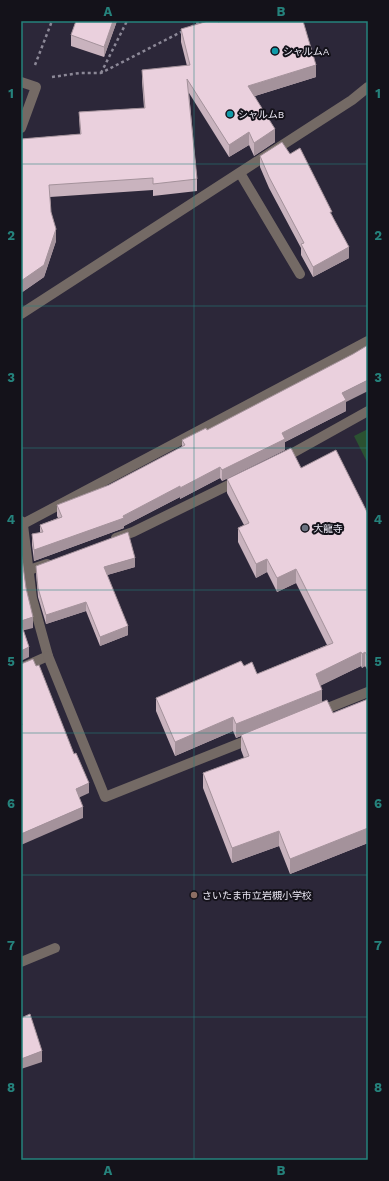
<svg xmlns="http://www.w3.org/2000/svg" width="389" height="1181" font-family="'Work Sans','Noto Sans JP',sans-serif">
	<rect width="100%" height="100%" fill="#2c2739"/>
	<!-- green -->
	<polygon fill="#2b5131" points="368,429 368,464 354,436"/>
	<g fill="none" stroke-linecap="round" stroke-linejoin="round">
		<!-- path -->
		<g stroke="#8c8897" stroke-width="2.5" stroke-dasharray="3 3" stroke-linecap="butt">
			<polyline points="191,27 201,21"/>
			<polyline points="35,65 52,21"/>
			<polyline points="101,73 127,21"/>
			<polyline points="52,77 80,73 101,73 183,31"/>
		</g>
		<!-- service -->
		<g stroke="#746a65" stroke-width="10">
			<polyline points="240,173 300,274"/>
			<polyline points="282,459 368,411"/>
			<polyline points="21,521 23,525 32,598 48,656 21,668"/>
			<polyline points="21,525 368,341"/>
			<polyline points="116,538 133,532 239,480"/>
			<polyline points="29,570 47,564"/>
			<polyline points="48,656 105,797 253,738"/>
			<polyline points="318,712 368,692"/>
			<polyline points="21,962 55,948"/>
		</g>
		<!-- minor -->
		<g stroke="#746a65" stroke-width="10">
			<polyline points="21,82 36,87 21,128"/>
			<polyline points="21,314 352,100 368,87"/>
		</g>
	</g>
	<!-- wall -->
	<g fill="#c9b3be">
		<polygon points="76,21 117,21 104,57 71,46 71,35"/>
		<polygon points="218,22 316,77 255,96 275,142 254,156 249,145 229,157 189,93 197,179 197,191 153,196 153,190 50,197 51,212 56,241 44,277 21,293 21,139 80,134 79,112 144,108 142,82 142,70 187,66 181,42 181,29"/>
		<polygon points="290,154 332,215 349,258 313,277 301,255 301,248 269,188 260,167 260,156"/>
		<polygon points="346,402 346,411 285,442 285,450 222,481 220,478 180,499 180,497 124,526 124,528 34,561 32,545 32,534 40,533 40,525 58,518 57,516 57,505 109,485 182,447 182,440 207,430"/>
		<polygon points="301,468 368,514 368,671 365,666 362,668 361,666 321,685 322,702 333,713 368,699 368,843 290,874 279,846 232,863 203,788 203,773 244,758 241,750 241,736 236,738 233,731 175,756 156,711 156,698 244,666 257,674 327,645 296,583 277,592 267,572 256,578 238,542 238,528 244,525 227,493 227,479"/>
		<polygon points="36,566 135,567 107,575 128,635 100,646 86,611 46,624 38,597 36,574"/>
	</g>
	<!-- shaded-wall -->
	<g fill="#a4929b">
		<polygon points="113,21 117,21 104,57 104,47"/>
		<polygon points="316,65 316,77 248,98 248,86"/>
		<polygon points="275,129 275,142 254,156 254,143"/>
		<polygon points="249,132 249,145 229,157 229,145"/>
		<polygon points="56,229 56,241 44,277 21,293 21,281"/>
		<polygon points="349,247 349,258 313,277 313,267"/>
		<polygon points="368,380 368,391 346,402 346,411 285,442 285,450 222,481 222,470 282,433 342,393"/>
		<polygon points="220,467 220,478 180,499 180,488"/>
		<polygon points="180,486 180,497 124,526 124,528 34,561 34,550 123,516"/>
		<polygon points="135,558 135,567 104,576 104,567"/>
		<polygon points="267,559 267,572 256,578 256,564"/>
		<polygon points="296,569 296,583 277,592 277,578"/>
		<polygon points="86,602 86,611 46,624 46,615"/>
		<polygon points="33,617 33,628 21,631 21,621"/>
		<polygon points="128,626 128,635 100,646 100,637"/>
		<polygon points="29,647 29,657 21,661 21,651"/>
		<polygon points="361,652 361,666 316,688 316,674"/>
		<polygon points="365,652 365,666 362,668 362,654"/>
		<polygon points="322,690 322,703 236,738 236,724"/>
		<polygon points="233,717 233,731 175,756 175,742"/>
		<polygon points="89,783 89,793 76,799 76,789"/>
		<polygon points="83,807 83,818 21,845 21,834"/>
		<polygon points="368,828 368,843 290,874 290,859"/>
		<polygon points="279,831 279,846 232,863 232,848"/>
		<polygon points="42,1051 42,1062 21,1069 21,1059"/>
	</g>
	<!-- building -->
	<g fill="#ead0dd" stroke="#a4929b">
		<polygon points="76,21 113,21 104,47 71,35"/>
		<polygon points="208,21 218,21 218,22 222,21 303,21 316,65 248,86 275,129 254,143 249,132 229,145 187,79 197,179 153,184 153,178 49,185 51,212 56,229 44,265 21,281 21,139 81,134 79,112 145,108 142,70 190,65 181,29"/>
		<polygon points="282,142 290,154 300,148 332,212 330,212 349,247 313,267 301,244 304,243 269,177 260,156"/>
		<polygon points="368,345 368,380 342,393 346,400 282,433 285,439 222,470 220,467 180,488 180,486 123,516 124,518 34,550 32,534 43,532 40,525 62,517 57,505 109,485 185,445 182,440 206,428 207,430 353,354"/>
		<polygon points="291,448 301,468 336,450 368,514 368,657 365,652 362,654 361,652 316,674 322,690 236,724 233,717 175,742 156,698 241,661 244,666 252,662 257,674 333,643 296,569 277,578 267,559 256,564 238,528 249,523 227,479"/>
		<polygon points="128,532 135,558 104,567 128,626 100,637 86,602 46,615 38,588 36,566"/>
		<polygon points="21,551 26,588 33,617 21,621"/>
		<polygon points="21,623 29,647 21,651"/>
		<polygon points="33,659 36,666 39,665 74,754 76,753 89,783 76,789 83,807 21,834 21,726 22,725 21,721 21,664"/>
		<polygon points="368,699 368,828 290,859 279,831 232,848 203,773 249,756 241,735 327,700 333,713"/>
		<polygon points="30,1014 42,1051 21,1059 21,1018"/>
	</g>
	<!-- grid -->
	<path fill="none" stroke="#25827c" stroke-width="1" stroke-opacity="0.55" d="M 194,21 L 194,1160M 21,164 L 368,164M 21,306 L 368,306M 21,448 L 368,448M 21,590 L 368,590M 21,733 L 368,733M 21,875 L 368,875M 21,1017 L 368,1017"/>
	<!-- markers -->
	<g fill="#0f9aa8" stroke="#14121a" stroke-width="1.5">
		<circle cx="275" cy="51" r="4"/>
		<circle cx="230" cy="114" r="4"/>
	</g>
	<circle fill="#6b7280" stroke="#14121a" stroke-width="1.5" cx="305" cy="528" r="4"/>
	<circle fill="#8d6e63" stroke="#14121a" stroke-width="1.5" cx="194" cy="895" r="4"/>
	<g text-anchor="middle" stroke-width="4" stroke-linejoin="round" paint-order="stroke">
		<!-- poi labels -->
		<g font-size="10" fill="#ece9f5" stroke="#14121a" text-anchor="start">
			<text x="283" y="55">シャルムA</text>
			<text x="238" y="118">シャルムB</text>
			<text x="313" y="532">大龍寺</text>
			<text x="202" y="899">さいたま市立岩槻小学校</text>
		</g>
	</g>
	<!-- border -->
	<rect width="389" height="1181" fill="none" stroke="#14121a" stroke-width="44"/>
	<rect x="22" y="22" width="345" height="1137" fill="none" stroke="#25827c" stroke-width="1.5"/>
	<g font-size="13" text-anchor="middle" font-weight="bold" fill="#25827c">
		<text x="108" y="16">A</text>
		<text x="281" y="16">B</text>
		<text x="11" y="98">1</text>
		<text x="378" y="98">1</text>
		<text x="11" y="240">2</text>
		<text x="378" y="240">2</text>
		<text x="11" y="382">3</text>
		<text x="378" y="382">3</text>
		<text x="11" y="524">4</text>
		<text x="378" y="524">4</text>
		<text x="11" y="666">5</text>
		<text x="378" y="666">5</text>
		<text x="11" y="808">6</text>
		<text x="378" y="808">6</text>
		<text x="11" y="950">7</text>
		<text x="378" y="950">7</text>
		<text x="11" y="1092">8</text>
		<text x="378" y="1092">8</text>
		<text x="108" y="1175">A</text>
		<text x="281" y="1175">B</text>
	</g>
</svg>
